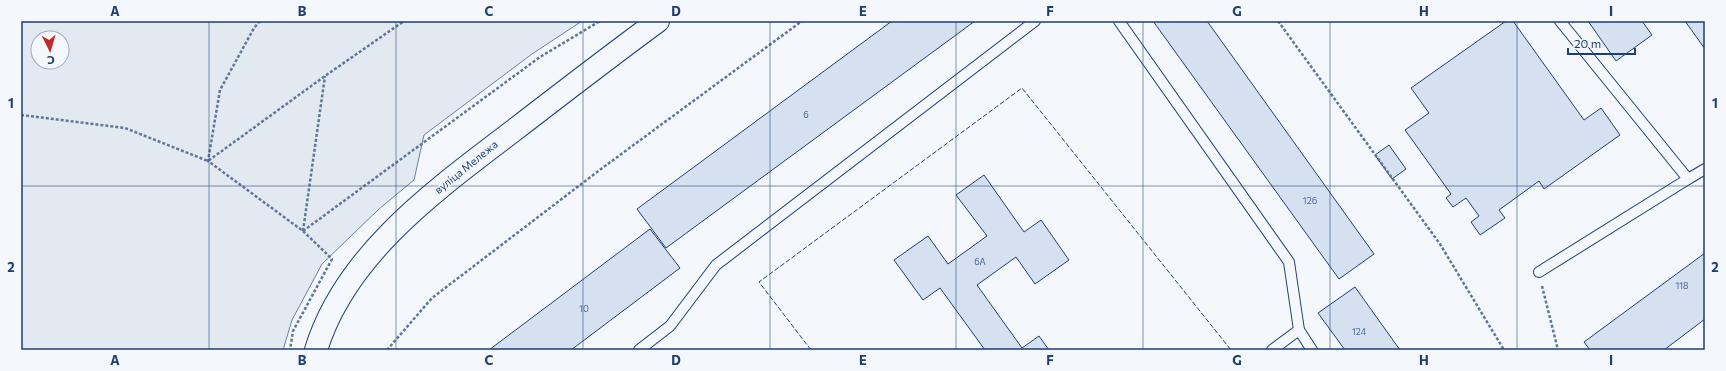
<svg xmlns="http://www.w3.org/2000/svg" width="1726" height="371" font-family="Commissioner,sans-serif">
	<rect width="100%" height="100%" fill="#f4f7fb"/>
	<!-- green -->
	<path fill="#e3e9f0" stroke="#687fa3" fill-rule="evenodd" d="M 21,21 L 582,21 L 532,54 L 424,135 L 414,180 L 379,209 L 322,264 L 292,320 L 283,350 L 21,350 ZM 38,38 L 62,38 L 62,62 L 38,62 Z"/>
	<!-- building -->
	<g fill="#d5e0f0" stroke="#1d3f73">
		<polygon points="892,21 975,21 666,248 637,209"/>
		<polygon points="1153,21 1207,21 1374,254 1339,279"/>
		<polygon points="1506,21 1513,21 1584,120 1601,108 1620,135 1544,189 1539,181 1499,210 1505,218 1480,235 1471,222 1479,216 1466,198 1453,207 1446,198 1451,194 1405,130 1429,113 1411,88"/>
		<polygon points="1588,21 1642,21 1652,35 1616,61"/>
		<polygon points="1685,21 1705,21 1705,49"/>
		<polygon points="1389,145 1406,169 1392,179 1375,155"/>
		<polygon points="984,175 1024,232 1041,220 1069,260 1035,284 1016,257 977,285 1022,348 1039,336 1049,350 985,350 940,288 923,300 894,260 928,236 948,264 987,236 956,195"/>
		<polygon points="650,229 680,268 571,350 489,350"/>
		<polygon points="1705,253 1705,319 1664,350 1590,350 1584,342"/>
		<polygon points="1355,287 1400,350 1345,350 1318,313"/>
	</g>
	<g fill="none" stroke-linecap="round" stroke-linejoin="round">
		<!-- lane casing -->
		<g stroke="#1d3f73" stroke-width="12">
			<g id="lane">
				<polyline points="1119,21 1289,262 1299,330 1312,350"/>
				<polyline points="1560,21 1688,179 1705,169"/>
				<polyline points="1539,272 1688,179"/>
				<polyline points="639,350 670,326 716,265 1035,21"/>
				<polyline points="1272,350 1299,330"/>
			</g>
		</g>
		<!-- secondary casing -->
		<g stroke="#1d3f73" stroke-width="24">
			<path id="secondary" d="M 316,350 C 345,254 437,189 513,131 C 561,94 609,57 658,21"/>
		</g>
		<!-- path -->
		<g stroke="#5e769c" stroke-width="2.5" stroke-dasharray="3 2" stroke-linecap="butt">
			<polyline points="260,21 254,28 220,90 208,161 303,231 332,259 293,331 290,350"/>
			<polyline points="1278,21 1440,244 1504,350"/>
			<polyline points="21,115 125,128 208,161 325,76 404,21"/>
			<polyline points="303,231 540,57 600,21"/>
			<polyline points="303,231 325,76"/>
			<polyline points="1542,286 1558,350"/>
			<polyline points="387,350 432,298 601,169 802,21"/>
		</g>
		<!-- lane -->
		<use href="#lane" stroke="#f4f7fb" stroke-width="10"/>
		<!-- secondary -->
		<use href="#secondary" stroke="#f4f7fb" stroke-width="22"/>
		<!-- fence -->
		<polyline stroke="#1d3f73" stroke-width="1" stroke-dasharray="5 2" stroke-linecap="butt" points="811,350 759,282 1022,88 1231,350"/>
	</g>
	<!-- grid -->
	<path fill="none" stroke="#1d3f73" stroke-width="1" stroke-opacity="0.55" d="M 209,21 L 209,350M 396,21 L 396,350M 583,21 L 583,350M 770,21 L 770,350M 956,21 L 956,350M 1143,21 L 1143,350M 1330,21 L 1330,350M 1517,21 L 1517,350M 21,186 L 1705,186"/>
	<g text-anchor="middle" stroke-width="3" stroke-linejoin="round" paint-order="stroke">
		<!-- number labels -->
		<g font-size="9" fill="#4b6792">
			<text x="806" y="118">6</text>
			<text x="1310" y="204">126</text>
			<text x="980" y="265">6А</text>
			<text x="1682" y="289">118</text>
			<text x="584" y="312">10</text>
			<text x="1359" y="335">124</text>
		</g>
		<!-- street labels -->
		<g font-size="11" fill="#1d3f73" stroke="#f4f7fb">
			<text transform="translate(466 167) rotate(-39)" y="4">вуліца Мележа</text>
		</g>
	</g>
	<!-- border -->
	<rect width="1726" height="371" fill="none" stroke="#f4f7fb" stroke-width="44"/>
	<!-- north arrow -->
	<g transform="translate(50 50) rotate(175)"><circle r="19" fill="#f4f7fb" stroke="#9eadc5"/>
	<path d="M0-3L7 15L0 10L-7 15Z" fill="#c62828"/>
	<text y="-6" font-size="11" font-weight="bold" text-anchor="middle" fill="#1d3f73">С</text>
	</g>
	<!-- scale -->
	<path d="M1568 48v6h67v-6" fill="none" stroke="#1d3f73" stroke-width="2"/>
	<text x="1574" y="48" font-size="12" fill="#1d3f73" stroke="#f4f7fb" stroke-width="3" paint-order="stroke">20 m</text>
	<rect x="22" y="22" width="1682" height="327" fill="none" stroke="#1d3f73" stroke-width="1.5"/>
	<g font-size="13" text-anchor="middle" font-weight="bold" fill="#1d3f73">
		<text x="115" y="16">A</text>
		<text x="302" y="16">B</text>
		<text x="489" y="16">C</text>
		<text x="676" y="16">D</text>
		<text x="863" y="16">E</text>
		<text x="1050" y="16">F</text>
		<text x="1237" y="16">G</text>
		<text x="1424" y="16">H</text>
		<text x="1611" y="16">I</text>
		<text x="11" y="108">1</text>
		<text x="1715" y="108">1</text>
		<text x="11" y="272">2</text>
		<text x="1715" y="272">2</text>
		<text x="115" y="365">A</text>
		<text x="302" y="365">B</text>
		<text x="489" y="365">C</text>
		<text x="676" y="365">D</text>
		<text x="863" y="365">E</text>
		<text x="1050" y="365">F</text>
		<text x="1237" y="365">G</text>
		<text x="1424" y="365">H</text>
		<text x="1611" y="365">I</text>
	</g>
</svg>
